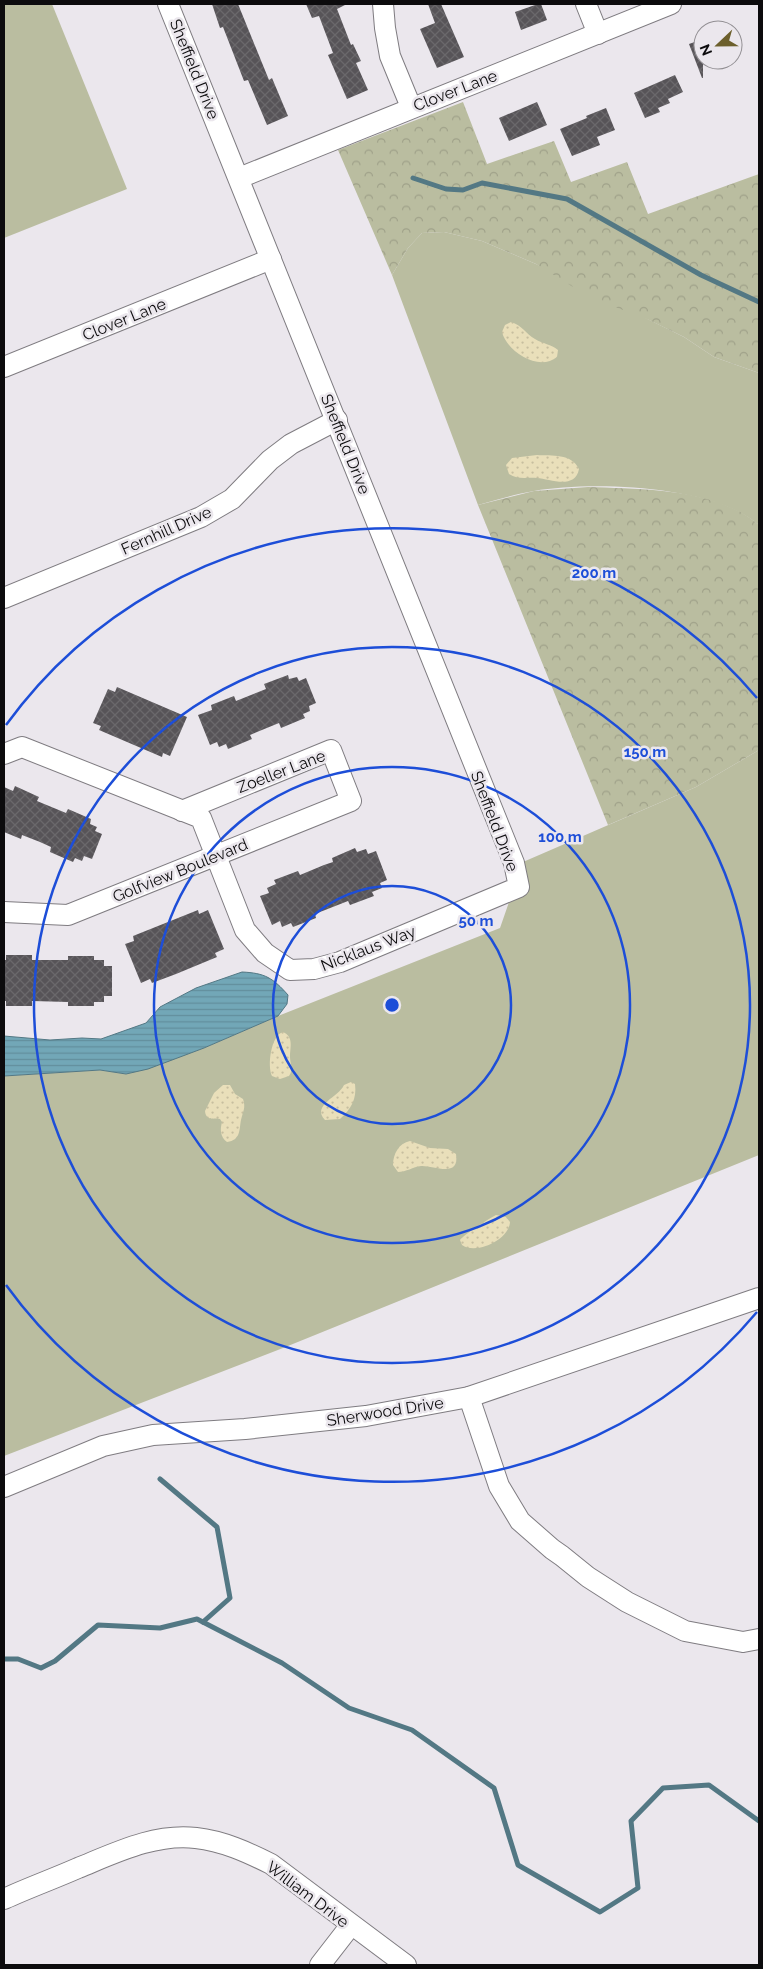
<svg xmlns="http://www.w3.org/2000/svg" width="763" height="1969" font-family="Raleway,sans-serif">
	<defs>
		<pattern id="forest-crowns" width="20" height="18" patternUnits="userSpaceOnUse" patternTransform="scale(1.25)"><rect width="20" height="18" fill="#babda0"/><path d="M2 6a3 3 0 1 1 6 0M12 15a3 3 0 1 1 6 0" fill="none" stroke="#9fa189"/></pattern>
		<pattern id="sand-dots" width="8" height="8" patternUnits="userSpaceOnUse" patternTransform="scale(1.25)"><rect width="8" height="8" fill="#e9dfba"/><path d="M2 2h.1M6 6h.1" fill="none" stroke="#c7be9f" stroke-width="1.8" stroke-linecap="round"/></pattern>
		<pattern id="water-rules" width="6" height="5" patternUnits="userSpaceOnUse" patternTransform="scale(1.25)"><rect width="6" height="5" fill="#72a7b7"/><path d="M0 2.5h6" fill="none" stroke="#628e9c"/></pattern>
		<pattern id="building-cross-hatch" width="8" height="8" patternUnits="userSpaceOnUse" patternTransform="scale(1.25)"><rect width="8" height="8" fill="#575458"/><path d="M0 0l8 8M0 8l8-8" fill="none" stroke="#6a686b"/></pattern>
	</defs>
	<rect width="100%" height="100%" fill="#ebe7ed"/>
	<!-- green -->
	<g fill="#babda0">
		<polygon points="4,4 52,4 127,189 4,238"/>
		<path d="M 444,232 L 482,241 L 536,264 L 684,337 L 714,357 L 759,373 L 759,525 C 712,485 593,481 534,491 C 515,494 497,500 478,505 L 392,275 L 408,248 L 422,233 Z"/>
		<polygon points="759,750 759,1155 283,1348 4,1456 4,1076 100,1070 126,1074 204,1048 278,1016 500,928 523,862 696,787"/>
	</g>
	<!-- forest -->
	<g fill="url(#forest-crowns)">
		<polygon points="463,102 487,164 554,141 571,182 627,162 648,214 759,174 759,373 714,357 684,337 649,320 589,297 536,264 482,241 444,232 422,233 408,248 392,275 338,150"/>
		<path d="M 588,487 C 642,489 716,488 759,525 L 759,750 L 696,787 L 608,825 L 478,505 L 534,491 Z"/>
	</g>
	<!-- sand -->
	<g fill="url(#sand-dots)">
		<path d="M 511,322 C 522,325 526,334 535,339 C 543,344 551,344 558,350 L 557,357 C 539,372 507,352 502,332 L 505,325 Z"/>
		<path d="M 537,455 C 552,456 571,453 579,469 C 575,490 550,479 537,478 C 527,477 518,480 509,474 L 506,465 L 512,458 Z"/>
		<path d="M 283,1032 C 294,1037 290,1047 290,1057 C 290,1064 294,1069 289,1076 L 280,1079 L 272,1076 C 267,1066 271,1035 283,1032 Z"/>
		<path d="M 351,1082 L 355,1084 C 357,1099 351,1109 340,1119 L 325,1120 C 311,1105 339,1097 344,1085 Z"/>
		<path d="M 223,1085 L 230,1085 L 235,1094 L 243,1099 C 246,1108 243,1111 241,1120 C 239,1130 241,1140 227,1142 C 220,1137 220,1129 222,1122 L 220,1119 C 213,1118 206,1121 205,1111 L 214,1093 Z"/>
		<path d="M 410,1141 L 430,1148 L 448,1149 L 456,1154 C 460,1179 433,1165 421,1166 C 413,1167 406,1172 398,1172 L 393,1165 C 393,1154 399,1143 410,1141 Z"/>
		<path d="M 496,1215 L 506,1217 L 510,1222 C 509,1240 476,1255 462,1245 L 460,1240 C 462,1236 490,1218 496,1215 Z"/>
	</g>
	<!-- water -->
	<path fill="url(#water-rules)" stroke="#537884" d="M 242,972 C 265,973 273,978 288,995 L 287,1004 L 278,1016 L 204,1048 L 148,1069 L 126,1074 L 100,1070 L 4,1076 L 4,1036 L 50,1040 L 82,1038 L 101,1039 L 146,1023 L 160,1007 L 196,988 Z"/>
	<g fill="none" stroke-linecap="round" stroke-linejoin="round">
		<!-- stream -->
		<g stroke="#537884" stroke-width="5">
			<polyline points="413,178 446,189 463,190 482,183 567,199 701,275 759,302"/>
			<polyline points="160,1479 217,1527 230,1598 203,1622"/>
			<polyline points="4,1659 18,1659 41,1668 55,1661 98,1625 160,1628 197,1619 282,1663 349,1708 412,1730 494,1788 518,1865 600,1912 638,1888 631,1821 663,1788 709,1785 759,1821"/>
		</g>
	</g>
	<!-- building -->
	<g fill="url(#building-cross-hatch)">
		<polygon points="212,4 238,4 269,80 272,78 288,116 267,125 248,80 244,81 223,27 220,28"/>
		<polygon points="306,4 347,4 337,9 351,45 353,44 361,61 356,63 368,90 347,99 328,55 333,53 319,16 312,18"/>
		<polygon points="428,4 441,4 464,57 437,68 420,29 435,23"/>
		<polygon points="538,4 541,4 547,20 521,30 515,12"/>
		<polygon points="703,39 703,78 702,78 689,44"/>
		<polygon points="675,75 683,92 668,99 670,103 658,108 660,112 645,118 634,93"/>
		<polygon points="537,102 547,125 509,141 499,118"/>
		<polygon points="606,108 615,130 597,137 600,145 572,156 560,129 587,118 586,116"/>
		<polygon points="288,675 289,679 297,677 299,681 306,678 316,703 309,706 310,711 303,714 305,718 281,728 279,723 250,735 252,739 228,749 226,744 219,747 217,742 210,745 198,715 212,710 211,705 234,696 236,701 266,689 264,684"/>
		<polygon points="117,687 187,717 170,756 163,753 162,757 99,730 101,726 93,723 108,689 115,692"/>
		<polygon points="15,786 39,797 37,801 66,813 68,809 91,819 90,824 97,827 95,831 102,834 92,859 84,856 82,861 75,858 73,862 50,852 51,847 40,842 22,835 21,839 4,832 4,787 13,791"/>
		<polygon points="355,848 357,852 366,849 368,854 376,851 387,880 380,883 382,888 372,892 374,896 350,905 348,901 315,914 316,918 293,927 291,923 282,927 280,921 272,925 260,896 269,893 267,888 276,884 274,880 298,871 300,875 324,865 333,862 332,858"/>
		<polygon points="198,910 199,914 208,910 224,949 215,953 217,957 176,974 152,983 150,979 141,983 125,944 134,941 133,936"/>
		<polygon points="6,955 32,955 32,960 68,960 68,956 94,956 94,960 104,960 104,966 112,966 112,996 104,996 104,1002 94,1002 94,1006 68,1006 68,1002 32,1001 32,1006 6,1006 6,1001 4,1001 4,960 6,960"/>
	</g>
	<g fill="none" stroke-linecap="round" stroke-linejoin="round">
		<!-- minor casing -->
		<g stroke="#7f7c81" stroke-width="22">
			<g id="minor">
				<polyline points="383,4 385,28 390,56 411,107"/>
				<polyline points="586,4 598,34"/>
				<polyline points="239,178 671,4"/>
				<polyline points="4,367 271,259"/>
				<polyline points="4,598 201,517 232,499 270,460 291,444 337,420"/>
				<polyline points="4,754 22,747 201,818 245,930 265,953 290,970 314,969 340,962 519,887 514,863 168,4"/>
				<polyline points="4,912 68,915 351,801 331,750 182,811"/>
				<polyline points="469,1397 499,1486 520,1521 552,1549 562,1556 588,1577 627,1602 685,1631 743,1642 759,1639"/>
				<polyline points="4,1487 103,1446 153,1435 245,1429 366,1416 469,1397 759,1298"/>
				<path d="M 4,1899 C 28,1888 53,1879 78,1868 C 115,1853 155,1833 196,1838 C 223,1841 247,1852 271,1864 L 406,1965"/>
				<polyline points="320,1965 351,1925"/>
			</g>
		</g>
		<!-- minor -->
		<use href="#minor" stroke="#fff" stroke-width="20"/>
	</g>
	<!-- distance rings -->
	<g fill="none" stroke="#1d4ed8" stroke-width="2.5">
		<circle cx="392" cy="1005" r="119"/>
		<circle cx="392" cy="1005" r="238"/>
		<circle cx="392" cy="1005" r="358"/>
		<path d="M757 1312A477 477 0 0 1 6 1285M6 725A477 477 0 0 1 757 698"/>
	</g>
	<g text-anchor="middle" stroke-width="5" stroke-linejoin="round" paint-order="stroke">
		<!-- street labels -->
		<g font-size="16" fill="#0c0b0d" stroke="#ebe7ed">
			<text transform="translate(195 69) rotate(68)" y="6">Sheffield Drive</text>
			<text transform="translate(455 90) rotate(-21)" y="6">Clover Lane</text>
			<text transform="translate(124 319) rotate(-22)" y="6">Clover Lane</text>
			<text transform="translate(346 444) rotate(68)" y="6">Sheffield Drive</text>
			<text transform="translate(166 530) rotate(-24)" y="6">Fernhill Drive</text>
			<text transform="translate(281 771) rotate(-21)" y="6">Zoeller Lane</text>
			<text transform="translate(495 821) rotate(69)" y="6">Sheffield Drive</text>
			<text transform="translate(180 870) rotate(-22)" y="6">Golfview Boulevard</text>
			<text transform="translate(368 948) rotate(-21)" y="6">Nicklaus Way</text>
			<text transform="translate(385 1411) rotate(-9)" y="6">Sherwood Drive</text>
			<text transform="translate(308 1894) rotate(37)" y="6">William Drive</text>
		</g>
	</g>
	<circle cx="392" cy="1005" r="8" fill="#1d4ed8" stroke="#ebe7ed" stroke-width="2.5"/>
	<g font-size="15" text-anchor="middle" font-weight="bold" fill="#1d4ed8" stroke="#ebe7ed" stroke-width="5" stroke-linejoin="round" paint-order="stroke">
		<text x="594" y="578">200 m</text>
		<text x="645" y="757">150 m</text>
		<text x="560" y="842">100 m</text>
		<text x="476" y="926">50 m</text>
	</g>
	<!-- border -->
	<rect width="763" height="1969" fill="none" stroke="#0c0b0d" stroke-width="10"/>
	<!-- north arrow -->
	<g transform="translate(718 45) rotate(248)"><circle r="24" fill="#ebe7ed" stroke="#928f93"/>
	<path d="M0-4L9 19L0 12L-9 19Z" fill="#6c5f2c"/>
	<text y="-8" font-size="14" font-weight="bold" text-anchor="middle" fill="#0c0b0d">N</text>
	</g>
</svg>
